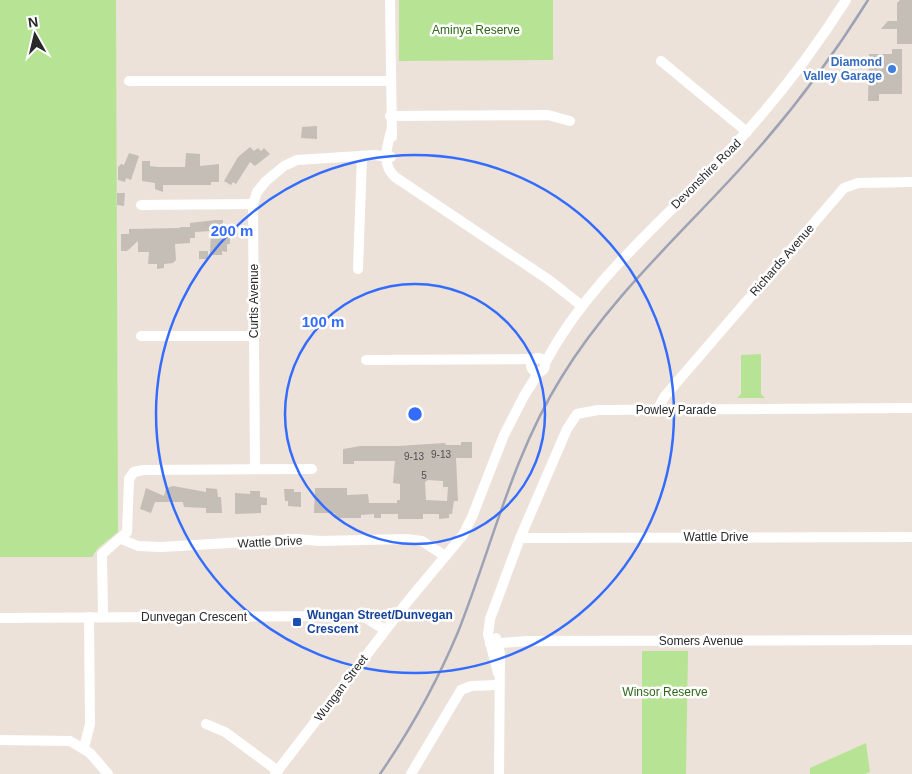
<svg xmlns="http://www.w3.org/2000/svg" width="912" height="774" font-family="Arial,sans-serif">
	<rect width="100%" height="100%" fill="#ece2da"/>
	<!-- green -->
	<g fill="#b7e494">
		<polygon points="0,0 116,0 118,532 98,548 92,557 0,557"/>
		<polygon points="399,0 553,0 553,60 399,61"/>
		<polygon points="761,354 761,394 765,398 737,398 741,394 741,355"/>
		<polygon points="642,651 688,651 686,774 642,774"/>
		<polygon points="866,743 870,772 865,774 810,774 810,768"/>
	</g>
	<!-- building -->
	<g fill="#c4beb6" fill-rule="evenodd">
		<polygon points="900,0 912,0 912,44 897,44 897,29 881,29 888,21 897,21 897,3"/>
		<polygon points="892,49 902,49 902,94 879,94 879,101 868,101 869,54 892,54"/>
		<polygon points="317,126 317,139 301,138 302,127"/>
		<polygon points="250,147 254,151 258,148 261,151 264,148 270,154 255,166 250,162 236,184 233,182 231,185 224,181 238,157"/>
		<polygon points="129,153 139,156 131,180 126,178 125,182 118,180 118,167 121,164 124,165"/>
		<polygon points="186,153 200,154 200,166 219,164 219,182 211,182 211,185 163,185 163,192 155,189 155,183 142,181 142,161 150,161 150,166 158,167 185,167"/>
		<polygon points="117,193 125,193 124,206 117,205"/>
		<polygon points="215,220 223,220 223,228 230,228 230,244 227,244 227,252 222,251 222,255 210,255 211,231 195,232 195,238 190,238 190,243 175,244 176,260 173,263 164,264 164,268 157,269 157,264 148,264 149,252 138,252 138,241 127,251 121,251 121,234 129,234 129,229 180,228 180,227 190,227 190,223"/>
		<rect x="199" y="251" width="9" height="8"/>
		<path d="M 461,442 L 472,442 L 472,458 L 456,458 L 458,501 L 454,501 L 452,514 L 449,514 L 449,518 L 439,519 L 439,514 L 423,514 L 423,519 L 398,519 L 398,514 L 381,514 L 381,518 L 374,518 L 374,514 L 361,515 L 361,518 L 334,518 L 335,513 L 314,513 L 315,488 L 347,488 L 347,495 L 368,494 L 369,503 L 397,503 L 397,500 L 400,500 L 400,484 L 393,483 L 395,461 L 354,461 L 354,464 L 343,464 L 343,449 L 361,446 L 398,446 L 445,443 L 446,445 L 461,445 ZM 428,480 L 443,481 L 443,487 L 448,487 L 447,501 L 426,500 L 425,482 Z"/>
		<polygon points="173,486 206,492 206,488 217,489 218,497 221,497 222,513 206,513 206,508 184,507 183,502 155,502 151,513 140,509 146,488 164,496 166,488"/>
		<polygon points="284,489 294,489 294,492 301,492 301,507 288,506 288,501 285,501"/>
		<polygon points="250,491 260,491 260,497 267,498 267,505 261,505 261,513 235,514 235,493 250,494"/>
	</g>
	<g fill="none" stroke-linecap="round" stroke-linejoin="round">
		<!-- minor -->
		<g stroke="#fff" stroke-width="10">
			<polyline points="390,0 392,137"/>
			<polyline points="661,61 747,132"/>
			<polyline points="129,81 390,81"/>
			<polyline points="390,116 548,115 570,121"/>
			<path d="M 391,131 C 387,147 381,164 395,177 L 549,280 L 582,306"/>
			<polyline points="141,205 253,204"/>
			<polyline points="358,269 362,157"/>
			<polyline points="141,336 254,336"/>
			<circle cx="538" cy="365" r="7"/>
			<polyline points="366,360 535,359"/>
			<path d="M 545,363 C 589,280 662,223 725,155 C 771,107 811,55 846,0"/>
			<polyline points="657,410 665,396 844,188 858,183 912,182"/>
			<polyline points="255,469 253,204 257,192 266,181 284,166 297,160 374,155 391,157"/>
			<polyline points="520,538 912,537"/>
			<polyline points="121,539 138,546 161,547 296,539 320,541 406,539 422,541 445,556"/>
			<polyline points="103,617 102,554 127,532 129,479 134,472 143,470 312,469"/>
			<polyline points="0,618 355,616 366,618 385,630"/>
			<polyline points="496,638 500,653 499,774"/>
			<polyline points="490,644 526,641 912,640"/>
			<polyline points="498,673 488,634 490,619 520,538 567,429 577,414 598,410 912,408"/>
			<polyline points="206,724 225,732 278,771"/>
			<polyline points="0,740 70,741 90,753 108,774"/>
			<polyline points="84,748 90,724 89,617"/>
			<polyline points="275,774 408,601 463,535 472,517 504,435 524,396 539,372"/>
			<polyline points="411,774 461,690 471,686 498,685"/>
		</g>
		<!-- rail -->
		<path stroke="#9da2b4" stroke-width="2.5" d="M 380,774 C 411,729 437,682 458,632 C 492,546 512,457 561,378 C 609,299 677,238 739,170 C 787,118 830,61 868,0"/>
	</g>
	<!-- distance rings -->
	<g fill="none" stroke="#346cfe" stroke-width="2.5">
		<circle cx="415" cy="414" r="130"/>
		<circle cx="415" cy="414" r="259"/>
	</g>
	<!-- markers -->
	<circle fill="#3f7fe0" stroke="#fff" stroke-width="2" cx="892" cy="69" r="5"/>
	<rect fill="#1a4fb4" stroke="#fff" stroke-width="2" x="292" y="617" width="10" height="10" rx="2.5"/>
	<g text-anchor="middle" stroke-width="5" stroke-linejoin="round" paint-order="stroke">
		<!-- number labels -->
		<g font-size="10" fill="#504e4c">
			<text x="441" y="458">9-13</text>
			<text x="414" y="460">9-13</text>
			<text x="424" y="479">5</text>
		</g>
		<!-- park labels -->
		<g font-size="12" fill="#2f6718" stroke="#fff">
			<text x="476" y="34">Aminya Reserve</text>
			<text x="665" y="696">Winsor Reserve</text>
		</g>
		<!-- shop labels -->
		<g font-size="12" font-weight="bold" fill="#366cbe" stroke="#fff" text-anchor="end">
			<text x="882" y="66">Diamond<tspan x="882" dy="14">Valley Garage</tspan></text>
		</g>
		<!-- street labels -->
		<g font-size="12" fill="#292929" stroke="#fff">
			<text transform="translate(706 174) rotate(-45)" y="4">Devonshire Road</text>
			<text transform="translate(782 260) rotate(-49)" y="4">Richards Avenue</text>
			<text transform="translate(254 301) rotate(-90)" y="4">Curtis Avenue</text>
			<text x="676" y="414">Powley Parade</text>
			<text x="716" y="541">Wattle Drive</text>
			<text transform="translate(270 542) rotate(-3)" y="4">Wattle Drive</text>
			<text x="194" y="621">Dunvegan Crescent</text>
			<text x="701" y="645">Somers Avenue</text>
			<text transform="translate(341 688) rotate(-53)" y="4">Wungan Street</text>
		</g>
		<!-- transit labels -->
		<g font-size="12" font-weight="bold" fill="#164399" stroke="#fff" text-anchor="start">
			<text x="307" y="619">Wungan Street/Dunvegan<tspan x="307" dy="14">Crescent</tspan></text>
		</g>
	</g>
	<circle cx="415" cy="414" r="8" fill="#346cfe" stroke="#fff" stroke-width="2.5"/>
	<g font-size="15" text-anchor="middle" font-weight="bold" fill="#346cfe" stroke="#fff" stroke-width="5" stroke-linejoin="round" paint-order="stroke">
		<text x="232" y="236">200 m</text>
		<text x="323" y="327">100 m</text>
	</g>
	<!-- north arrow -->
	<g transform="translate(35 35) rotate(352)" stroke="#ffffff" stroke-width="4" paint-order="stroke">
	<path d="M0-4L9 19L0 12L-9 19Z" fill="#292929"/>
	<text y="-8" font-size="14" font-weight="bold" text-anchor="middle" fill="#292929">N</text>
	</g>
</svg>
